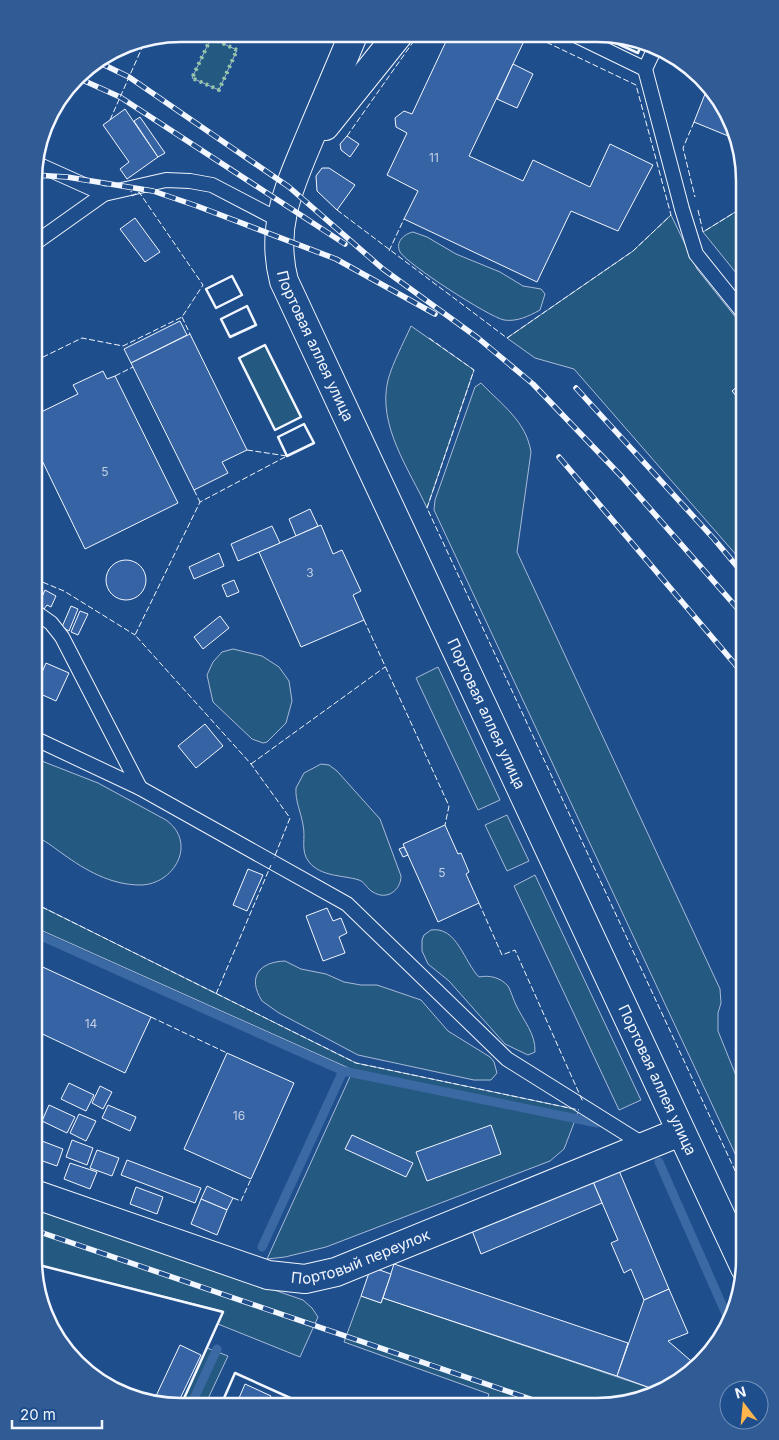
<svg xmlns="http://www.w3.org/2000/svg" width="779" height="1440" font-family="Inter,sans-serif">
	<rect width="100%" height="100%" fill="#1f4e8c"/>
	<!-- green -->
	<g fill="#245a82" stroke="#a8bbd7">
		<polygon points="602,36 626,37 641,44 638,53"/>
		<polygon points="211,38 237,50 219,90 192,78"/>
		<polygon points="745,206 745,284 703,232"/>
		<polygon points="671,215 697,269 745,329 745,565 574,369 535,358 507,338 633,251"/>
		<path d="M 413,232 L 427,237 L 456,254 L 500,272 L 523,286 L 541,289 L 545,294 L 540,310 C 529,316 517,322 504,320 C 489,317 407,264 400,252 C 395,242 404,234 413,232 Z"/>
		<path d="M 411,326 L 474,370 L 427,508 C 409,469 377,425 388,380 C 393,362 403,344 411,326 Z"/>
		<polygon points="265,345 301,417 275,430 239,358"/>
		<path d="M 481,383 C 502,405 526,421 531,452 L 517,552 L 720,989 L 721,1003 L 718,1013 L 718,1031 L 745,1098 L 745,1175 L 434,510 L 435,500 L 475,387 Z"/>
		<polygon points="233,649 262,656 279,667 289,681 292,701 286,723 267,742 263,743 252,739 213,702 207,675 213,662 222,652"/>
		<polygon points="438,667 500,800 478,810 416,678"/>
		<path d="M 34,758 L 98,783 L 166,820 C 198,843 174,885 140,885 C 111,885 85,870 63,854 C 53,847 45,840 34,836 Z"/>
		<path d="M 321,764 L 329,765 L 337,771 L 380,819 L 401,876 C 401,890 387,901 373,892 C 367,889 365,882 359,880 C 343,875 321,877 309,862 C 300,851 306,838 303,825 C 301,812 295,801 296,788 L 304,773 Z"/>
		<polygon points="507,815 529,861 507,871 485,825"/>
		<polygon points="535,875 641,1100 619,1110 514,886"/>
		<polygon points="34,903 356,1063 579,1110 564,1149 550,1161 326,1247 285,1257 267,1259 353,1070 34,927"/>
		<path d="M 431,930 C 457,926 464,962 479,977 C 489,975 500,977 508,986 C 511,991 513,999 516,1005 C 523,1020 536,1034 535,1052 L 528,1055 L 505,1044 L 449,981 L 428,964 L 422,951 L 422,940 L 424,935 Z"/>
		<path d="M 285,961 L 301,969 L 326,974 L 344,982 L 361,985 L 377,985 L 421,1000 L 448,1031 L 490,1057 L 494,1062 L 497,1073 L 491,1080 L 474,1080 L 358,1055 L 279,1013 L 262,1001 C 247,977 259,962 285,961 Z"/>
		<polygon points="34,1207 303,1300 312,1308 318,1317 300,1357 218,1324 223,1311 35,1264"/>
		<path d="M 361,1296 L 381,1303 L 383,1298 L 659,1391 C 615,1415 535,1406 485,1406 L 489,1394 L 344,1342 Z"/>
		<polygon points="207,1348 228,1356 205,1405 181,1405"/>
	</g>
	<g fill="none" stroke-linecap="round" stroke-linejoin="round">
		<!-- stream -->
		<g stroke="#3b69a3" stroke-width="9">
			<polyline points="34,933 343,1071 597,1123"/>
			<polyline points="659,1162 727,1316"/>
			<polyline points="262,1247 343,1071"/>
			<polyline points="191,1405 217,1349"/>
		</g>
	</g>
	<!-- building -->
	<g fill="#3563a3" stroke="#f2f6ff">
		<polygon points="449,35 518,36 525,39 469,156 523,181 533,160 590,187 610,144 653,165 618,231 571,211 537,282 404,219 418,191 387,175 407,133 396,127 395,118 404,111 412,114"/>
		<polygon points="513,64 533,74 517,108 497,99"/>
		<polygon points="707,89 737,134 738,140 694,122"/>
		<polygon points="125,109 158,157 127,179 120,169 129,162 103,125"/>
		<polygon points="140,117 165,153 158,157 134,121"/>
		<polygon points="347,136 359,144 350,157 341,150 340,144"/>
		<polygon points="322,168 329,168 355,185 337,210 317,191 316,176"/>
		<polygon points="135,218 160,252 145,262 120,229"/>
		<polygon points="180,321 187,335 131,363 124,349"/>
		<polygon points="190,334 247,450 222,462 228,473 194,490 131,363"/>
		<polygon points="103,371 107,379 115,376 178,503 85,549 35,446 35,415 78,394 73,385"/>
		<polygon points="745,380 745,407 732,391"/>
		<polygon points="310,509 318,526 296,536 289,519"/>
		<polygon points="321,525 333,554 342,550 361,591 353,595 364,620 301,647 259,552"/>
		<polygon points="272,526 280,543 238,561 231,544"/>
		<polygon points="219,553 224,566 194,579 189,567"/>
		<circle cx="126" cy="580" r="20"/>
		<polygon points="234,580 239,592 227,597 222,585"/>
		<polygon points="45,590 56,596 51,607 47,605 44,609 38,606"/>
		<polygon points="71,606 78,609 69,631 62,627"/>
		<polygon points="80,611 88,614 78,635 71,632"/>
		<polygon points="220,616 229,628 203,649 194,637"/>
		<polygon points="46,663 69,673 56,701 34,691"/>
		<polygon points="205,724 223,746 196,768 178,746"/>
		<polygon points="445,825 458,854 461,853 469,872 466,874 479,903 438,922 403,844"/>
		<polygon points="404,847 408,855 403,857 399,849"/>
		<polygon points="248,869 263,875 247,911 233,905"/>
		<polygon points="327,908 333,921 341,918 347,933 339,937 345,953 323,961 306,916"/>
		<polygon points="34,963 151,1017 125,1073 34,1030"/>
		<polygon points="227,1053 294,1083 251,1179 184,1149"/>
		<polygon points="69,1083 94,1095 86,1111 61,1099"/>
		<polygon points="100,1086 112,1092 103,1109 92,1103"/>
		<polygon points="49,1105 75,1117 67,1133 42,1121"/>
		<polygon points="108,1105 136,1117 130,1131 102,1118"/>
		<polygon points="79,1114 96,1121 86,1141 70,1133"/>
		<polygon points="491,1125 501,1154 427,1181 416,1152"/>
		<polygon points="352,1135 413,1163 406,1177 345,1149"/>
		<polygon points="34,1138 63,1149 57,1166 34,1158"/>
		<polygon points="72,1140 93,1148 87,1165 66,1157"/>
		<polygon points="97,1150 119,1158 112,1176 90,1168"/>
		<polygon points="127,1160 201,1188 195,1203 121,1175"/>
		<polygon points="70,1163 97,1172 90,1189 64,1179"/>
		<polygon points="617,1166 669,1289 644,1300 631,1269 624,1273 611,1243 618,1240 591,1177"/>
		<polygon points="591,1177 602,1203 481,1254 471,1228"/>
		<polygon points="207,1186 233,1198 227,1210 201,1199"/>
		<polygon points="136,1187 163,1197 157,1214 130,1204"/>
		<polygon points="201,1199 227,1210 217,1235 191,1224"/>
		<polygon points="394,1264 628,1343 617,1376 383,1298"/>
		<polygon points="371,1267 391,1274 381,1303 361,1296"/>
		<polygon points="669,1289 688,1333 668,1341 697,1366 687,1376 659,1391 617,1376 644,1300"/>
		<polygon points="180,1345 201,1355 177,1405 174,1405 156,1396"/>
		<polygon points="245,1384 271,1396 267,1405 236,1405"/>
	</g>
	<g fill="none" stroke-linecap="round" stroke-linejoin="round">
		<!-- service casing -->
		<g stroke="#f2f6ff" stroke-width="16">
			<g id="service">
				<polyline points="577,36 645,69"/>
				<polyline points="654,50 645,69 682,209 696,254 745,315"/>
				<polyline points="35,163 104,194"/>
				<polyline points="35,243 104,194 166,180 190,181 212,185 281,221"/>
				<polyline points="34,611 51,623 62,637 140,788"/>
				<polyline points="34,738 140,788 347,904 507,1059 646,1146"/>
			</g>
		</g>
		<!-- minor casing -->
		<g stroke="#f2f6ff" stroke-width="30">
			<g id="minor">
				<path id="s1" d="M 34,1194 L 268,1275 L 305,1279 L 336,1272 L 680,1132"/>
			</g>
		</g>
		<!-- tertiary casing -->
		<g stroke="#f2f6ff" stroke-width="30">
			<g id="tertiary">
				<path id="s2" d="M 353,35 C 340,67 326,99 313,130 C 292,181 269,224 284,281 L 745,1268"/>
				<polyline points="325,126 398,35"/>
			</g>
		</g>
		<!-- service -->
		<use href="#service" stroke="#1f4e8c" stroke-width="14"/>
		<!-- minor -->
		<use href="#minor" stroke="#1f4e8c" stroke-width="28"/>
		<!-- tertiary -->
		<use href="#tertiary" stroke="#1f4e8c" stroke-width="28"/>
		<!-- rail casing -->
		<g stroke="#f2f6ff" stroke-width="5.5">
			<g id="rail">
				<polyline points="98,62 129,77 289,187 383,269 478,338 533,384 623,478 745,617"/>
				<polyline points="78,78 120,97 345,244"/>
				<polyline points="35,175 67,177 153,191 197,206 336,259 435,314"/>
				<polyline points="576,388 714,539 745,576"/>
				<polyline points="559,457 745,676"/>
				<polyline points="34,1230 551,1406"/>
			</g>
		</g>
		<!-- rail -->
		<use href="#rail" stroke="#1f4e8c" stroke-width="4" stroke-dasharray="11" stroke-linecap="butt"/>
		<!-- hedge -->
		<g stroke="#97c8a6" stroke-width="4" stroke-dasharray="2.5 4" stroke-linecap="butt">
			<polyline points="227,34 241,40 243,34"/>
			<polyline points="602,36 607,39"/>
			<polygon points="211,38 237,50 219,90 192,78"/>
		</g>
		<!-- fence -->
		<g stroke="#f2f6ff" stroke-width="1" stroke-dasharray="6 2.5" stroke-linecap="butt">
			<polyline points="110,120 145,41"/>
			<polyline points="694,122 683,148 695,197"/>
			<polyline points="347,136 418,35"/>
			<polyline points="337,210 507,338 633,251 671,215 636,85 546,42"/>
			<polyline points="698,210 703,232 745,206"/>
			<polyline points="389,251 404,219"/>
			<polyline points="182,317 190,334"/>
			<polyline points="429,338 474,370 427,508 745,1192"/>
			<polyline points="35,361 82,338 123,346 182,317 203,285 139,192 132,196 131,191"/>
			<polyline points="115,376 133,367"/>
			<polyline points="247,450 287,456 200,502 135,635 251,764 290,818 274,858"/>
			<polyline points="194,490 200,502"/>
			<polyline points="35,579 64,591 135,635"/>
			<polyline points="364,620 449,806 445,825"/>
			<polyline points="251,764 385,667"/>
			<polyline points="34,903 356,1063 579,1110"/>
			<polyline points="479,903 502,955 515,950 583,1102"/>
			<polyline points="216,994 271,865"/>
			<polyline points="151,1017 227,1053"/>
			<polyline points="233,1198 241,1201 251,1179"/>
		</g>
		<!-- wall -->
		<g stroke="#f2f6ff" stroke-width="2.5">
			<polyline points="607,39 638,53 641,44"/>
			<polygon points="232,276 242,295 216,308 206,289"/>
			<polygon points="247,306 256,325 230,337 221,319"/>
			<polygon points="265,345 301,417 275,430 239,358"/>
			<polygon points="304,424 314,443 287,456 278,437"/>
			<polyline points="35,1264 223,1312 181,1405"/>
			<polyline points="221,1405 235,1373 306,1405"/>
		</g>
	</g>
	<g text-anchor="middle" stroke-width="4" stroke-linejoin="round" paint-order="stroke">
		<!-- number labels -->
		<g font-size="12" fill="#c3d1e8">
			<text x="434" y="162">11</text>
			<text x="105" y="476">5</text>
			<text x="310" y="577">3</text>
			<text x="442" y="877">5</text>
			<text x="91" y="1028">14</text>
			<text x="239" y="1120">16</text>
		</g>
		<!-- street labels -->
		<g font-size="15" fill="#f2f6ff" stroke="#1f4e8c">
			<text dy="5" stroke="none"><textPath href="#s2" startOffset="332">Портовая аллея улица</textPath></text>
			<text dy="5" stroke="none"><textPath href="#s2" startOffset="738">Портовая аллея улица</textPath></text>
			<text dy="5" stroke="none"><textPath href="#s2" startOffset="1142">Портовая аллея улица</textPath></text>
			<text dy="5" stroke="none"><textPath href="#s1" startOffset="344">Портовый переулок</textPath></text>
		</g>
	</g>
	<!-- crop -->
	<path d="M0 0H779V1440H0ZM181 42H597A139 139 0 0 1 736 181V1259A139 139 0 0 1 597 1398H181A139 139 0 0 1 42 1259V181A139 139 0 0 1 181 42Z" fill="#305b95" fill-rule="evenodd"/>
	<path fill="none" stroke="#f2f6ff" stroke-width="2.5" d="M181 42H597A139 139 0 0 1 736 181V1259A139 139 0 0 1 597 1398H181A139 139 0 0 1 42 1259V181A139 139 0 0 1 181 42Z"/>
	<!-- north arrow -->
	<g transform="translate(744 1405) rotate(344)"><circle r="24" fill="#1f4e8c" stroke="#7391ba"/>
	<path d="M0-4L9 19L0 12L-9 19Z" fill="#ffb74d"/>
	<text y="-8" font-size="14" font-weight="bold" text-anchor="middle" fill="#f2f6ff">N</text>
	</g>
	<!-- scale -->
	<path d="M12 1420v8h90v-8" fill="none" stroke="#f2f6ff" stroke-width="2.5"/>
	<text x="20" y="1420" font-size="15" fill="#f2f6ff" stroke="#1f4e8c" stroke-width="4" paint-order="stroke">20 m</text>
</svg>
